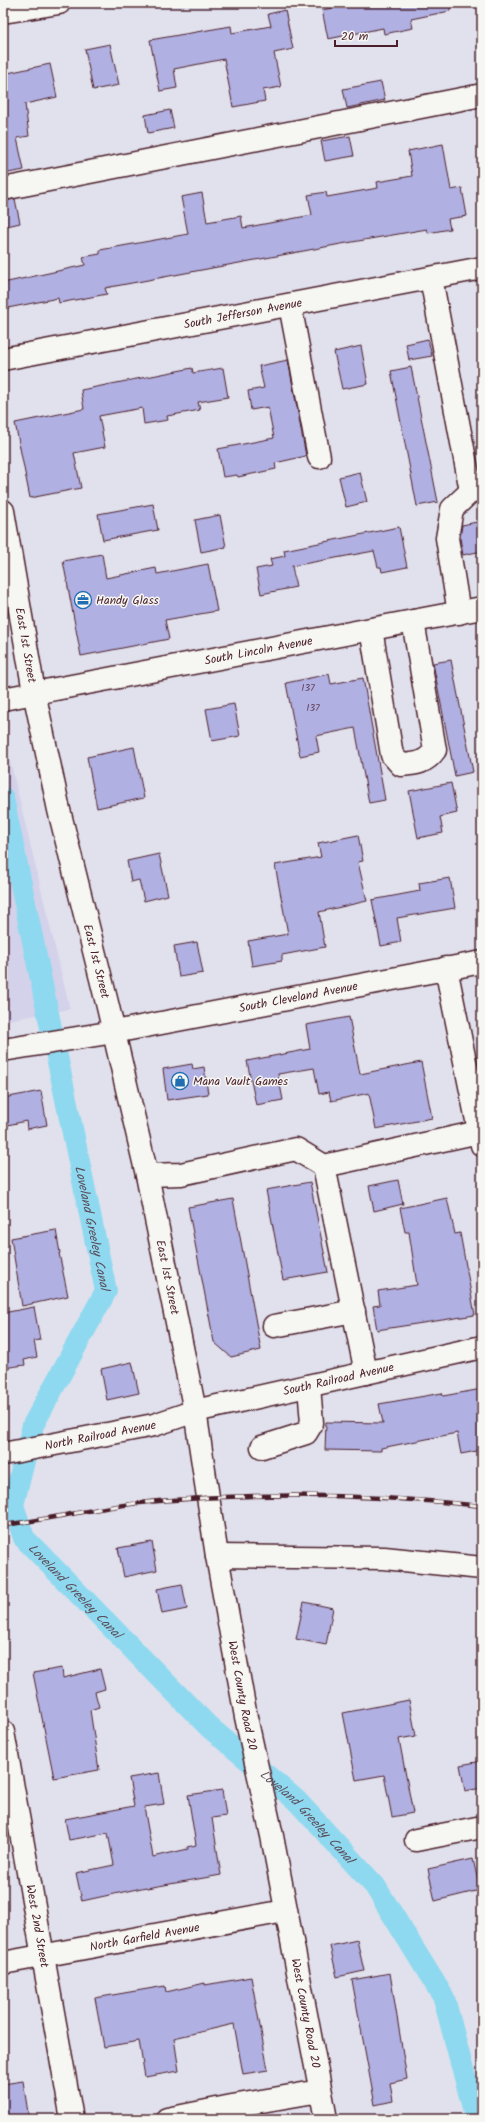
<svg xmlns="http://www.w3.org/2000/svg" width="485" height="2122" font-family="Kalam,sans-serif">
	<rect width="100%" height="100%" fill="#e1e1ed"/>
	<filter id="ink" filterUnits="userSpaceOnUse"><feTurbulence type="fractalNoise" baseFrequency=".025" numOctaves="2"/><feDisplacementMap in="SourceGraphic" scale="8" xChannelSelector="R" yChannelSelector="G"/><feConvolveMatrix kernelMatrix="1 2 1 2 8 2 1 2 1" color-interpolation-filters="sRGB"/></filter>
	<g filter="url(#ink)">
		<!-- built -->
		<polygon fill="#d3d2ea" points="3,731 70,1009 3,1021"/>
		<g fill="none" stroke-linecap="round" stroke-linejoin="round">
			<!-- canal -->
			<path stroke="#8ed9ef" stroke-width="22" id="s1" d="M 3,798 L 106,1291 L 33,1425 L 13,1505 L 24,1538 L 209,1727 L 296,1800 L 375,1886 L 444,1998 L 476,2119"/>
		</g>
		<!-- building -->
		<g fill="#b1b0e2" stroke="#4a1f2b">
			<polygon points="356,3 450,3 450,11 411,19 413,28 384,34 383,28 328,39 322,10"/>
			<polygon points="285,10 293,49 274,53 281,87 263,90 265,101 233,107 224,59 174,69 177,88 160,91 150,40 231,26 232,33 271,26 268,14"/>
			<polygon points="110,44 119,85 93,90 85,49"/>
			<polygon points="50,64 57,97 25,104 29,136 17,138 24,170 3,174 3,74"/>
			<polygon points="381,82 385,100 347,108 343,89"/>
			<polygon points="170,110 174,128 148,133 145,115"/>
			<polygon points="350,136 354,156 325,161 321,141"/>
			<polygon points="443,144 451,190 462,188 467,216 448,219 450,229 428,233 427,229 341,244 105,288 107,294 59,303 58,298 3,309 3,283 85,265 83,257 100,254 100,250 188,234 181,197 202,193 207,222 241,216 243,228 312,215 308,195 326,192 327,197 378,188 377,182 412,176 408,151"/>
			<polygon points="15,199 20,223 3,227 3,201"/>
			<polygon points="428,339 432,356 409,360 406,344"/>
			<polygon points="361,346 368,384 342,389 334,352"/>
			<polygon points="288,360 306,456 275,463 276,469 238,477 237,475 223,477 218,449 274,438 268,407 251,410 248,391 264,388 259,366"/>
			<polygon points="411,367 438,502 417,506 391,371"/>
			<polygon points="192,368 193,373 223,368 228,397 198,402 200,410 167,416 168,420 144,424 142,408 99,416 105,447 74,453 81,488 30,498 15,423 84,409 81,390"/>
			<polygon points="360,472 367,502 346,507 339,477"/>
			<polygon points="153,504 158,530 103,540 98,514"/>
			<polygon points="220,515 226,547 201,552 195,520"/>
			<polygon points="482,521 482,551 463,555 460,538 462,525"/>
			<polygon points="399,527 407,567 382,572 381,567 378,567 374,551 292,566 296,587 261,594 256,569 272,566 270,559 285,556 284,550"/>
			<polygon points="102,554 106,578 156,568 157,574 208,564 217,611 165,620 169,639 81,656 63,561"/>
			<polygon points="451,660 473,772 455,776 433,663"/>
			<polygon points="329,674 331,684 363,678 385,800 369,803 355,728 316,736 319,752 300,756 286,683"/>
			<polygon points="234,704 240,736 212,741 206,709"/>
			<polygon points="134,747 144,798 97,808 87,757"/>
			<polygon points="451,783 457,813 440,817 443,833 418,838 409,791"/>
			<polygon points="358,835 363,861 358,862 367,901 319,912 325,947 282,955 282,961 252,966 248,941 288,934 275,865 321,857 318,843"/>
			<polygon points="159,854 168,895 144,901 139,880 131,882 127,861"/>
			<polygon points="450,878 455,908 397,918 401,942 381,946 372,900 420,891 419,883"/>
			<polygon points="197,942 203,973 179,977 174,946"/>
			<polygon points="349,1017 360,1074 421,1062 432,1118 376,1129 369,1093 331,1101 329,1092 319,1094 314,1068 278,1074 283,1100 256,1105 247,1061 310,1049 306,1025"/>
			<polygon points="192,1064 193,1069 204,1067 208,1094 167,1100 163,1069"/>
			<polygon points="41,1091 47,1125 27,1129 26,1121 3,1126 3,1098"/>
			<polygon points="398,1180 403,1204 374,1211 369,1186"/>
			<polygon points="310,1182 328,1272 283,1280 266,1190"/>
			<polygon points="447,1198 455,1234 460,1233 475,1315 377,1330 373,1306 380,1305 378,1291 417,1285 409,1232 405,1232 400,1208"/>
			<polygon points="233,1199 261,1350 231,1357 214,1342 188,1207"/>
			<polygon points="56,1230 60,1253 59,1253 68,1296 22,1306 11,1238"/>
			<polygon points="34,1307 40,1340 34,1341 37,1357 24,1360 25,1365 3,1368 3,1313"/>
			<polygon points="132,1362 139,1393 107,1400 101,1369"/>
			<polygon points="482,1389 482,1450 461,1454 457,1433 381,1448 381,1451 325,1450 326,1422 383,1423 379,1404 442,1393 443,1396"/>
			<polygon points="152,1542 157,1570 124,1577 118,1548"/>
			<polygon points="182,1584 187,1609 162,1614 157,1589"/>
			<polygon points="304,1602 333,1608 326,1645 296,1639"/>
			<polygon points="62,1668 63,1678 100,1669 105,1689 95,1692 99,1707 90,1710 99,1770 54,1778 33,1673"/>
			<polygon points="409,1700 416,1736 399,1739 413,1813 392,1817 384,1775 356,1780 343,1713"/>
			<polygon points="482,1761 482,1788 465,1791 460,1765"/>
			<polygon points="159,1773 164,1804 144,1807 153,1857 188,1849 187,1847 196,1845 188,1795 222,1790 226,1816 212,1818 221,1875 147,1888 146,1887 82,1901 76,1873 114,1865 108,1833 69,1840 65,1819 134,1806 129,1778"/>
			<polygon points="473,1859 480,1890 435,1901 428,1869"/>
			<polygon points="357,1940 364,1971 337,1977 330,1946"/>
			<polygon points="390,1973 407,2079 390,2083 393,2101 375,2105 352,1980"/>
			<polygon points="251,1977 268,2070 243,2074 234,2024 174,2038 179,2071 145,2077 139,2041 104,2047 95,1998 165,1986 166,1992 205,1983 205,1985"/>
			<polygon points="23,2081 29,2119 3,2119 3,2084"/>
		</g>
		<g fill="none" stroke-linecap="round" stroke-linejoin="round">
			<!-- minor casing -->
			<g stroke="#4a1f2b" stroke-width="25">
				<g id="minor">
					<polyline points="3,12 59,3"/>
					<polyline points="3,189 482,95"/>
					<polyline points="431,278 471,491"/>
					<polyline points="290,305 319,457"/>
					<path id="s2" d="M 3,359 L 482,268"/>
					<polyline points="459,613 447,538 452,509 471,491"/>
					<path d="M 371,629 L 392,755 L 401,765 C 416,764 426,763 435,750 L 413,621"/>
					<polyline points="446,968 482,1145"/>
					<polyline points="324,1166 479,1132"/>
					<polyline points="147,1175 181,1174 296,1149 324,1166 366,1373"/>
					<polyline points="274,1326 354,1311"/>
					<polyline points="262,1447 306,1433 312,1423 309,1386"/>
					<path id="s3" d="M 3,1454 L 154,1425 L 195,1411 L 482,1347"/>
					<polyline points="217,1556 384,1558 482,1568"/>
					<path id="s4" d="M 3,1732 L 72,2119"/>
					<polyline points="416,1840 482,1827"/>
					<path id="s5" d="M 3,1963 L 285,1911"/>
					<polyline points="167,2119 232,2106 320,2091"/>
				</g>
			</g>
			<!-- major casing -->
			<g stroke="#4a1f2b" stroke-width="25">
				<g id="major">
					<path id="s6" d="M 3,511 L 34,692 L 59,810 L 108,1007 L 147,1175 L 195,1411 L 217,1556 L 246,1717 L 272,1836 L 326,2119"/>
				</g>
			</g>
			<!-- highway casing -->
			<g stroke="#4a1f2b" stroke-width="25">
				<g id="highway">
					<path id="s7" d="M 3,699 L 482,608"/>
					<path id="s8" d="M 3,1050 L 114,1032 L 482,962"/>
				</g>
			</g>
			<!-- minor -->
			<use href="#minor" stroke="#f6f6f2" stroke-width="22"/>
			<!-- major -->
			<use href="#major" stroke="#f6f6f2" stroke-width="22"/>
			<!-- highway -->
			<use href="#highway" stroke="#f6f6f2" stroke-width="22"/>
			<!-- rail casing -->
			<g stroke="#4a1f2b" stroke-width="4.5">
				<path id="rail" d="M 3,1525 C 55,1519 106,1505 159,1501 C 267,1492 374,1494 482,1506"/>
			</g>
			<!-- rail -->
			<use href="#rail" stroke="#f6f6f2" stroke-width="3" stroke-dasharray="9" stroke-linecap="butt"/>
		</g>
	</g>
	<!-- icons -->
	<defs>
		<g id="office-ring" transform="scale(0.9)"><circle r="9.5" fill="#f6f6f2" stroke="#1f6fb2" stroke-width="1.5"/><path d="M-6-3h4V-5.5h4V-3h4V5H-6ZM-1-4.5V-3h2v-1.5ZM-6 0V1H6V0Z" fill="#1f6fb2"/></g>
		<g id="shop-ring" transform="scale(0.9)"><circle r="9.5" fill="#f6f6f2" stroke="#1f6fb2" stroke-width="1.5"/><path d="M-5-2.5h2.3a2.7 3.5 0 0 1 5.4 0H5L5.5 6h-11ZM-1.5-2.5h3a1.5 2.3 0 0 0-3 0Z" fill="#1f6fb2"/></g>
	</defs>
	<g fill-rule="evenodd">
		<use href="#office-ring" x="83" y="600"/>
		<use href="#shop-ring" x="180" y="1081"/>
	</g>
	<g text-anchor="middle" stroke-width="3" stroke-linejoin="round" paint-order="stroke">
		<!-- number labels -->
		<g font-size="10" fill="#644359">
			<text x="308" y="691">137</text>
			<text x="313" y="711">137</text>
		</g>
		<!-- street labels -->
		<g font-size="12" fill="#4a1f2b" stroke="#f6f6f2">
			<text dy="4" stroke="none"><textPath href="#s2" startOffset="244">South Jefferson Avenue</textPath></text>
			<text dy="4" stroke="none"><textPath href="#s6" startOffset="136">East 1st Street</textPath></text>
			<text dy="4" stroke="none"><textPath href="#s7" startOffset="260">South Lincoln Avenue</textPath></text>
			<text dy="4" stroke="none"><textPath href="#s6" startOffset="460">East 1st Street</textPath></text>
			<text dy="4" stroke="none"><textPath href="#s8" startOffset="300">South Cleveland Avenue</textPath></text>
			<text dy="4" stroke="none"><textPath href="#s6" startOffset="784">East 1st Street</textPath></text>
			<text dy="4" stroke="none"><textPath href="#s3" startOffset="344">South Railroad Avenue</textPath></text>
			<text dy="4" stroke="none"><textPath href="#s3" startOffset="99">North Railroad Avenue</textPath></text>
			<text dy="4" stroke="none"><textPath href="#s6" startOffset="1209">West County Road 20</textPath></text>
			<text dy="4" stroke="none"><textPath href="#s4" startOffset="197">West 2nd Street</textPath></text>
			<text dy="4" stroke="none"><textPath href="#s5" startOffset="144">North Garfield Avenue</textPath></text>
			<text dy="4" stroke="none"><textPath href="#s6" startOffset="1533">West County Road 20</textPath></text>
		</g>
		<!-- poi labels -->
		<g font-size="12" fill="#4a1f2b" stroke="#f6f6f2" text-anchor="start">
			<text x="96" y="604">Handy Glass</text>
			<text x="193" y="1085">Mana Vault Games</text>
		</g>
		<!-- water labels -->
		<g font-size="13" font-style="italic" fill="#5b4e5c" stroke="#f6f6f2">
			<text dy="5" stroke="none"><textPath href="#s1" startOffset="439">Loveland Greeley Canal</textPath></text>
			<text dy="5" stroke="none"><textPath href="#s1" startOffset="847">Loveland Greeley Canal</textPath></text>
			<text dy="5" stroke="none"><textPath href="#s1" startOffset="1171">Loveland Greeley Canal</textPath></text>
		</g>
	</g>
	<!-- margin -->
	<rect width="485" height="2122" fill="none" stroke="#f6f6f2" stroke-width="16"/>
	<rect x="8" y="8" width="469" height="2106" fill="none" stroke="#4a1f2b" stroke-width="1.5" filter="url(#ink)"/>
	<!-- scale -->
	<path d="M335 40v6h62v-6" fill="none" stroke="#4a1f2b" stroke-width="2"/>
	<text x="341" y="40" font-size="12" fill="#4a1f2b" stroke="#f6f6f2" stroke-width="3" paint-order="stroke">20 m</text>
</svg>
